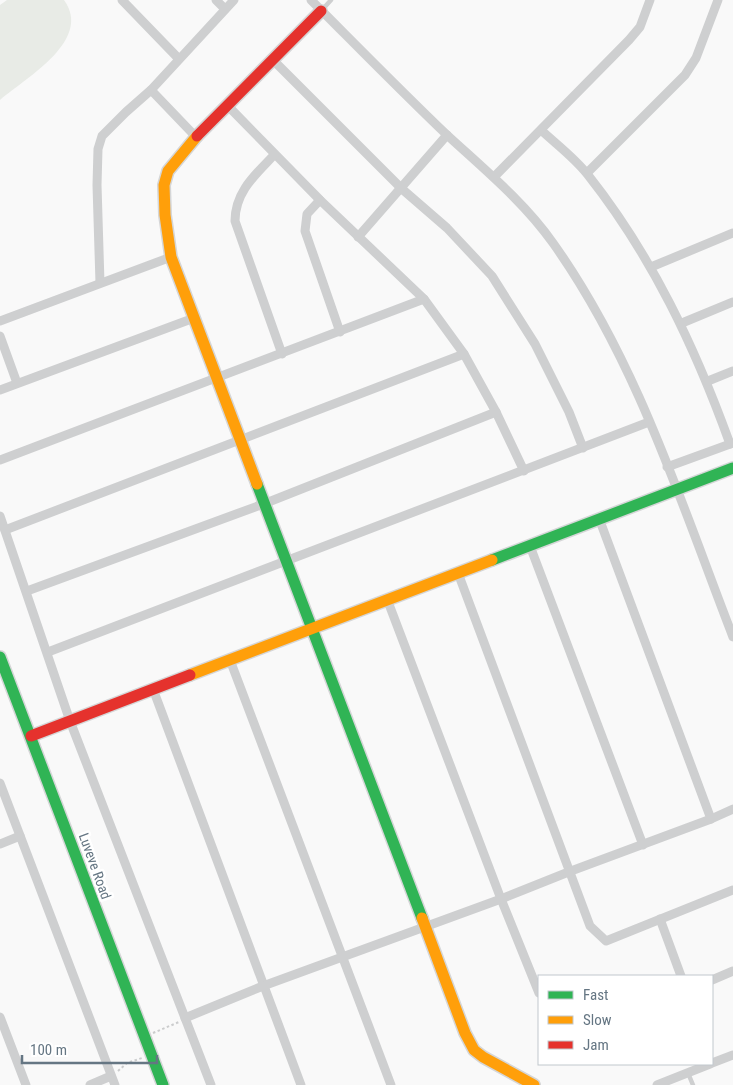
<svg xmlns="http://www.w3.org/2000/svg" width="733" height="1085" font-family="'Roboto Condensed',sans-serif">
	<rect width="100%" height="100%" fill="#f9f9f9"/>
	<!-- green -->
	<path fill="#e8ebe6" d="M 7,0 L 64,0 C 93,40 27,77 0,100 L 0,5 Z"/>
	<g fill="none" stroke-linecap="round" stroke-linejoin="round">
		<!-- fast casing -->
		<g stroke="#d5d6d7" stroke-width="14">
			<g id="fast">
				<polyline points="257,484 422,918"/>
				<polyline points="492,560 733,468"/>
				<polyline points="0,657 163,1085"/>
			</g>
		</g>
		<!-- slow casing -->
		<g stroke="#d5d6d7" stroke-width="14">
			<g id="slow">
				<polyline points="197,136 168,171 164,185 165,215 171,257 257,484"/>
				<polyline points="190,675 492,560"/>
				<polyline points="422,918 465,1033 474,1050 483,1057 534,1085"/>
			</g>
		</g>
		<!-- jam casing -->
		<g stroke="#d5d6d7" stroke-width="14">
			<g id="jam">
				<polyline points="197,136 321,11"/>
				<polyline points="31,736 190,675"/>
			</g>
		</g>
		<!-- path -->
		<g stroke="#cbcccd" stroke-width="2" stroke-dasharray="2.5 2.5" stroke-linecap="butt">
			<polyline points="153,1033 179,1022"/>
			<polyline points="118,1071 127,1063 142,1058"/>
		</g>
		<!-- lane -->
		<g stroke="#cecfd0" stroke-width="4.5">
			<polyline points="322,10 331,0"/>
			<polyline points="688,1073 693,1085"/>
		</g>
		<!-- street -->
		<g stroke="#cecfd0" stroke-width="9">
			<polyline points="122,0 179,59"/>
			<polyline points="216,0 225,9"/>
			<path d="M 311,0 C 356,45 401,91 447,135 C 484,169 524,202 553,243 C 637,361 681,503 733,637"/>
			<polyline points="273,60 402,189 447,228 492,276 535,344 569,412 583,448"/>
			<polyline points="151,90 196,137"/>
			<polyline points="228,106 320,200 424,299 464,354 496,412 524,471"/>
			<path d="M 541,130 C 556,144 575,158 588,175 C 652,256 695,347 730,444"/>
			<path d="M 274,155 C 255,175 235,192 235,221 L 282,354"/>
			<polyline points="587,173 685,75 696,58 718,0"/>
			<polyline points="494,177 629,40 640,27 650,0"/>
			<polyline points="320,200 307,214 305,231 340,332"/>
			<polyline points="358,237 447,135"/>
			<polyline points="651,267 733,233"/>
			<polyline points="100,283 97,185 98,149 102,136 126,112 151,90 234,0"/>
			<polyline points="0,321 171,257"/>
			<polyline points="682,323 733,302"/>
			<polyline points="0,336 17,383"/>
			<polyline points="708,381 733,371"/>
			<polyline points="0,390 194,318"/>
			<polyline points="0,460 424,299"/>
			<polyline points="667,467 733,443"/>
			<polyline points="0,516 70,721 211,1085"/>
			<polyline points="600,521 711,819"/>
			<polyline points="5,530 464,354"/>
			<polyline points="530,546 643,845"/>
			<polyline points="458,573 590,926 606,941 733,890"/>
			<polyline points="27,591 266,503 496,412"/>
			<polyline points="387,599 501,899 539,993"/>
			<polyline points="48,652 649,422"/>
			<polyline points="230,660 391,1085"/>
			<polyline points="153,689 301,1085"/>
			<polyline points="0,783 115,1085"/>
			<polyline points="0,844 20,836"/>
			<polyline points="660,919 681,976"/>
			<polyline points="712,980 733,971"/>
			<polyline points="0,1017 26,1085"/>
			<polyline points="185,1018 263,986 501,899 571,871 711,819 733,809"/>
			<polyline points="712,1063 733,1055"/>
			<polyline points="90,1085 111,1076"/>
			<polyline points="657,1085 710,1064"/>
		</g>
		<!-- fast -->
		<use href="#fast" stroke="#30b455" stroke-width="11"/>
		<!-- slow -->
		<use href="#slow" stroke="#ff9f0a" stroke-width="11"/>
		<!-- jam -->
		<use href="#jam" stroke="#e5322d" stroke-width="11"/>
	</g>
	<g text-anchor="middle" stroke-width="5" stroke-linejoin="round" paint-order="stroke">
		<!-- street labels -->
		<g font-size="14" fill="#657683" stroke="#fff">
			<text transform="translate(95 866) rotate(70)" y="5">Luveve Road</text>
		</g>
	</g>
	<!-- legend -->
	<rect x="538" y="975" width="175" height="90" fill="#ffffff" stroke="#c1c8cd"/>
	<rect x="548" y="991" width="25" height="8" fill="#30b455" stroke="#c1c8cd"/>
	<text x="583" y="1000" font-size="15" fill="#657683">Fast</text>
	<rect x="548" y="1016" width="25" height="8" fill="#ff9f0a" stroke="#c1c8cd"/>
	<text x="583" y="1025" font-size="15" fill="#657683">Slow</text>
	<rect x="548" y="1041" width="25" height="8" fill="#e5322d" stroke="#c1c8cd"/>
	<text x="583" y="1050" font-size="15" fill="#657683">Jam</text>
	<!-- scale -->
	<path d="M22 1055v8h135v-8" fill="none" stroke="#657683" stroke-width="2.5"/>
	<text x="30" y="1055" font-size="15" fill="#657683" stroke="#ffffff" stroke-width="4" paint-order="stroke">100 m</text>
</svg>
